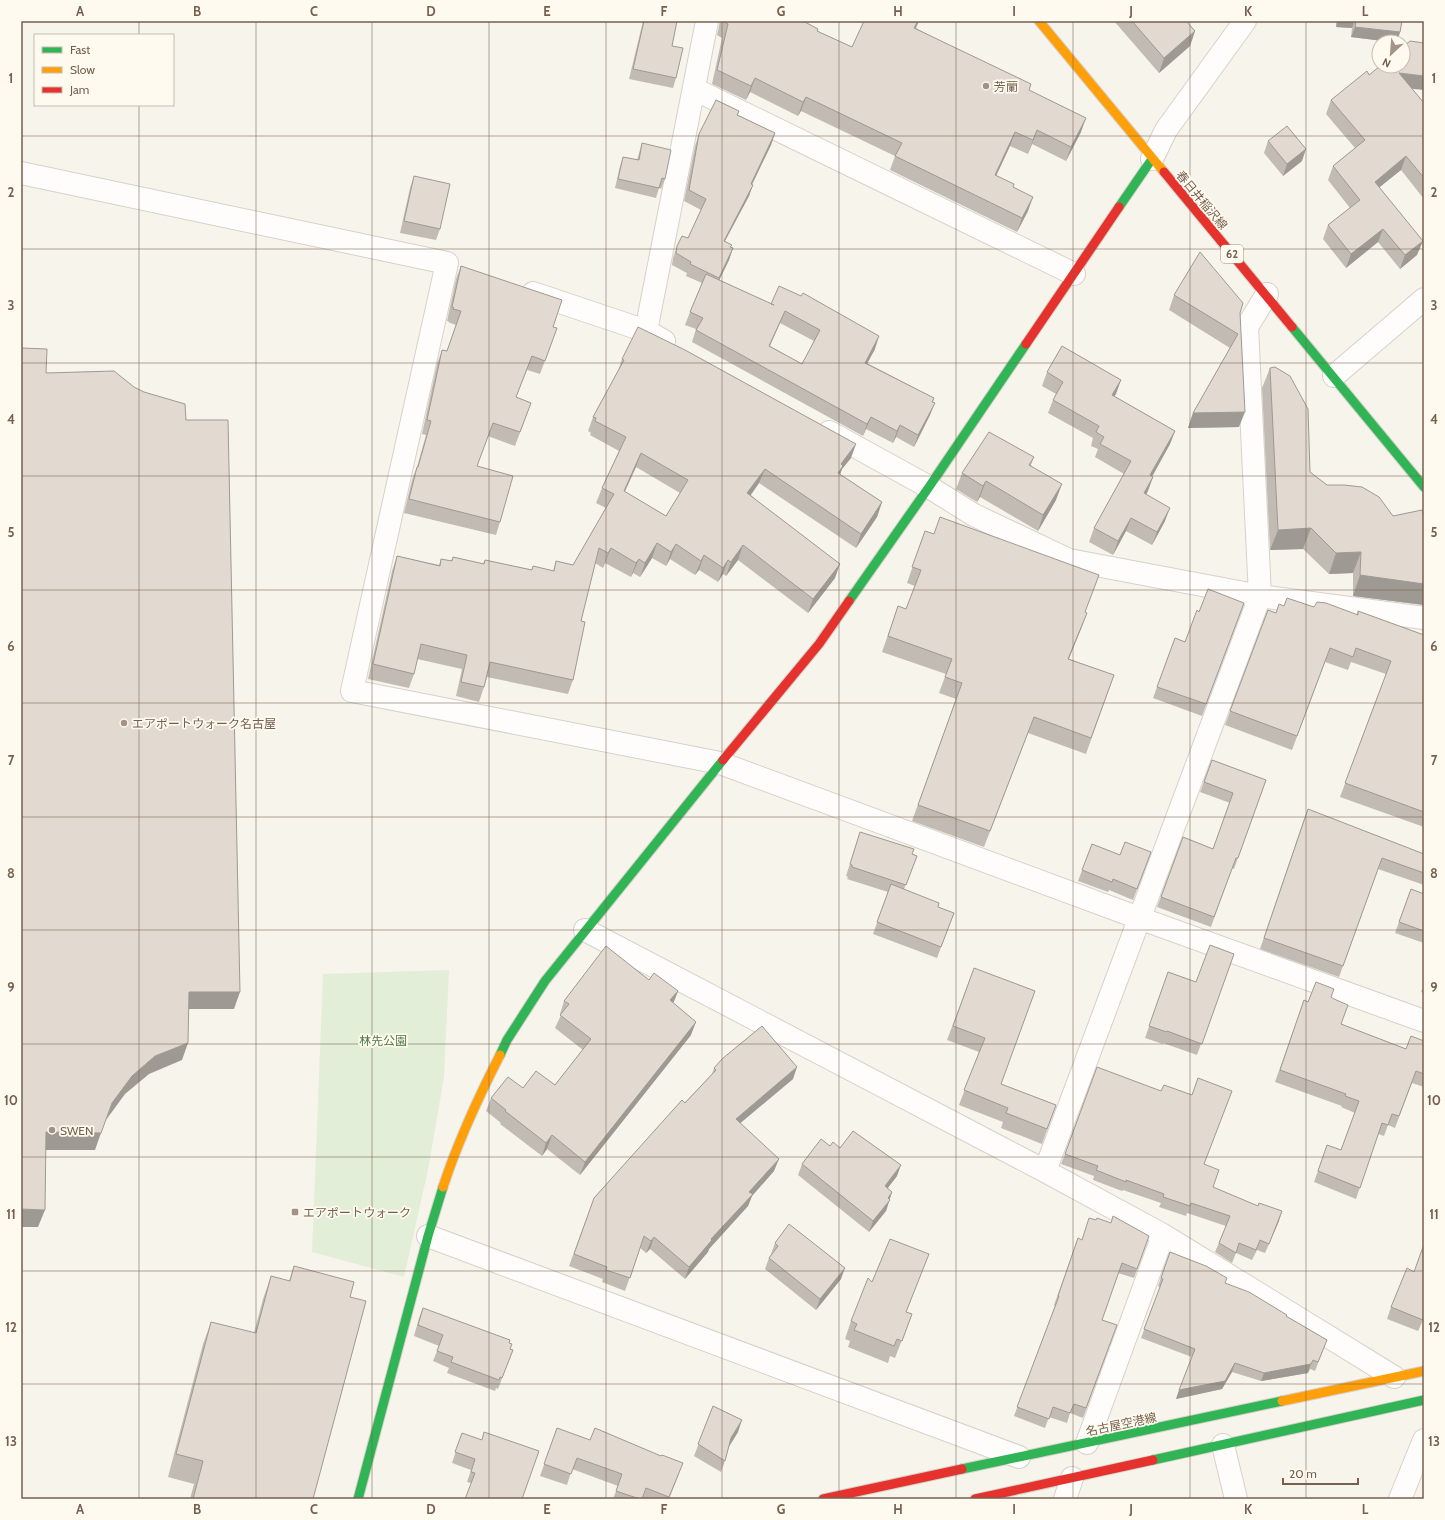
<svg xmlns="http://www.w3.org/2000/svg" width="1445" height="1520" font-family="Cabin,'Noto Sans JP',sans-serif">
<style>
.green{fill:#e3eed8}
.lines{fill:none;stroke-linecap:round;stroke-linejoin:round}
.street-casing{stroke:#d7d1ca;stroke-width:24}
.fast-casing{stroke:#d5d0c7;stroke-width:11}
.slow-casing{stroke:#d5d0c7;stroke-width:11}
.jam-casing{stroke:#d5d0c7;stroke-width:11}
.street{stroke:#fefdfc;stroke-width:22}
.fast{stroke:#30b455;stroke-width:9}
.slow{stroke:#ff9f0a;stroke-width:9}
.jam{stroke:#e5322d;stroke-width:9}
.wall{fill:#c2bbb4;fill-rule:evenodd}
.shaded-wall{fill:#9e9992}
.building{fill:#e2dad1;stroke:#9e9992;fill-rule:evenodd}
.grid{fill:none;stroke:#765f4d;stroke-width:1;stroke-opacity:0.55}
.poi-dot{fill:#a39385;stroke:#fefaef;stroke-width:1.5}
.labels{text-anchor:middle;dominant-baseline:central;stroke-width:3.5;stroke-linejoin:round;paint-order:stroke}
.shield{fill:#fefaef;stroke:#9f8e7e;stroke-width:1}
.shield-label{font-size:11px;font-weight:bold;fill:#765f4d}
.poi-label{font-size:12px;fill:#765f4d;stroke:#fefaef;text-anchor:start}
.street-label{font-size:12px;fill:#765f4d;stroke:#fefaef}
.park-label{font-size:12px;fill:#507b44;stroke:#fefaef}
.neatline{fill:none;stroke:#765f4d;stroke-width:1.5}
.grid-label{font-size:13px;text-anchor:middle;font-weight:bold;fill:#765f4d}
</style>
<rect width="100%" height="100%" fill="#f7f4ec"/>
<path class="green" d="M449,970l-5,107 -16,93 -24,107 -92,-25 11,-278z"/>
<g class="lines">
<defs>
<path id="street" d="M694,89l380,185
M1152,159l14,-29 79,-109
M21,173l426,90 -95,428 368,72 419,155 285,103
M533,293l113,38 18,10
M646,331l61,-310
M1334,376l90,-77
M829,432l100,55 45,28 95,45 191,36 164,22
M585,930l460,241 118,64 231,142
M1045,1171l215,-575 -13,-269 20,-33
M428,1236l591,221
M1087,1443l76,-208
M1223,1445l13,54
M1065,1499l7,-21
M1400,1499l24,-59"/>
<path id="fast" d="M1119,207l33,-48
M1292,327l132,160
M849,601l80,-114 97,-143
M500,1055l7,-15 38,-59 178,-221
M1153,1460l271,-60
M962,1469l320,-68
M358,1499l70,-263 15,-49"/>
<path id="slow" d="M1039,21l125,151
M443,1187c15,-46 35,-89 57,-132
M1282,1401l142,-30"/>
<path id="jam" d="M1164,172l128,155
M1026,344l93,-137
M723,760l96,-116 30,-43
M823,1499l139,-30
M975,1499l178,-39"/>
</defs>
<use href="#street" class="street-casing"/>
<use href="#fast" class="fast-casing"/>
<use href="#slow" class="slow-casing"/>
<use href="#jam" class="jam-casing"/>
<use href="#street" class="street"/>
<use href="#fast" class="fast"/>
<use href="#slow" class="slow"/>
<use href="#jam" class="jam"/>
</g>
<path class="wall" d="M643,21h34l-5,25 4,32 -3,10 -44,-9z
M720,21h83l14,10 35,16 12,-26h55l-3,7 113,62 52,42 -15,29 -34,-17 -4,10 -18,-8 -14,30 17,11 15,24 -11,21 -127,-62 5,-14 -94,-45 -3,5 -48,-24 -4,8 -34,-16 10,-46 -5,-3 2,-9z
M1114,21h72l9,10 -5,15 -31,27z
M1336,21h66l-2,11 -3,10h-6l-40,-5 1,-9 -16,-1z
M1369,75l43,14 12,14v96l-23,-29 -22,17 38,68 -17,14 -22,-27 -32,26 -23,-29 5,-14 22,-17 -22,-28 5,-14 22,-18 -29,-34 5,-14z
M739,111l-1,4 37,18 -4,12 -19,39 -3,12 -24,45 6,6 2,1 -4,12 -10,20 52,24 104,45 -8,14 67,35 -1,4 -3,13 -16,32 -18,-10 -3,6 -27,-14 -3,7 -171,-94 4,-13 -11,-4 5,-13 12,-29 -16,-7 1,-3 -15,-8 1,-7 4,-12 11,-8 13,-28 -17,-9 11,-55 4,-12zM780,323l34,18 -12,23 -32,-18z
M1268,141l34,20 -19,15 -19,-23z
M642,143l23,36 -4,10 -2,-1 -3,10 -41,-10 5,-22 3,-9 14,3 2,-7z
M414,176l26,53 -4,11 -36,-7 10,-45z
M461,266l92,61 4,1 -17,46 -13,-4 -11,27 15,6 -16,43 -27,-10 -11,30 23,56 -4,13 -92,-22 8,-33 5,-13 9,-32 -4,-1 15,-70 5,-14 5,1 9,-26 -8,-3 1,-1h-2l9,-42z
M1174,295l66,18 -1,114 -51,1 5,-15 37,-65 -61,-38z
M622,359l229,99 -9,11 -2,6 42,27 -5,15 -21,31 -97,-65 -8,12 84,83 -27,35 -70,-53 -12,16 -3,-2 -5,8 -19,-12 -4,5 -25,-16 -4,7 -14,-8 -12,19 -7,-4 -2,4 -26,-14 -2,5 -8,-5 -14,58 -8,59 -5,14 -81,-17 -3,10 -5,15 -23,-6 6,-27 -45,-10 -3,15 -5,14 -41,-9 24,-108 5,-15 42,9 2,-6 10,2 2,-4 30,7 2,-4 47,10 21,1 3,-10 17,4 33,-57 -10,-5 6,-15 17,-37 -29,-16 1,-2 -3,-2 5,-14 25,-46zM636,467l44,26 -14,23 -41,-24z
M1270,368l40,104 17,13 66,31 31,2v87l-71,-9v-23l-24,1 -26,-25 -33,1 -8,-162z
M1047,372l74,8 -7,16 61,35 -5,13 -18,33h1l-7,17 19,27 -13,24 -26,-14 -13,24 -24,-13 5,-14 30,-54 -29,-17 3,-8 -7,-3 2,-8 -45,-25 5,-13 3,-6 -14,-8z
M1034,457l-3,8 25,35 -18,31 -58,-34 -3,5 -21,-13 6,-16z
M925,531l162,82 -18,46 45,16 -28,79 -58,-21 -44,114 -72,-26 44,-122 -17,-6 7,-19 -64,-22 16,-46 8,3 9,-23 -8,-3z
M1244,603l-42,113 -49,-18 22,-60 10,4 14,-30z
M1284,606l30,1 42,8 2,-4 66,24v192l-84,-30 46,-123 -35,-12 -3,8 -23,-8 -33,88 -67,-25 43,-115 8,3z
M1212,760l54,20 -32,89 -2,-1 -21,59 -54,-20 26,-70 30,12 17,-46 -30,-11z
M1304,819l120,35v31l-46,-16 -39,108 -79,-28z
M860,832l57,24 -13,33 34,18 16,6 -17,45 -64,-24 15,-42 -41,-13 1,-2 -2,-1z
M1092,844l28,11 31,-3 -18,48 -24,-10 -1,2 -30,-11z
M1411,889l13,5v49l-29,-10z
M1234,954l-37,101 -34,-12v1l-18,-6 23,-66 28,10z
M974,968l27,116 55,21 -14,39 -41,-16 2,-6 -44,-17 20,-53 -32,-12z
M649,980l29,11 -5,12 18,32 -111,140 -33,-26 -5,7 -42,-32 1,-1 -15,-12 5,-13 32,-10 32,-3 28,-35 -28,-22 6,-13 -1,-1 4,-13z
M1424,985v8l-3,-1z
M1331,997l10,27 65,25 18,-8v46l-12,-4 -17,45 -7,-3 -4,11 -6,-2 -22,65 -42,-17 13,-37 14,5 14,-37 -14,-6 1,-1 -67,-24 29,-82 4,2z
M714,1068l79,11 -53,44 34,48 -22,25 -4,10 -39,43 -1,3 -23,27 -35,-30 -4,4 -6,-5 -15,43 -23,-9 1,-3 -34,-13 25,-68 118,-124z
M830,1146l10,2 57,28 -10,12 5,4 -6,19 -17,21 -71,-57 4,-11z
M1065,1154l139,10 9,23 66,34 -14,32 -8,-3 -5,10 -16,-7 -4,10 -17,-11 11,-26 -39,-13 -1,3 -27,-9 2,-4 -38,-13 -1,1 -29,-11 1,-4 -33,-12z
M1096,1220l14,3 39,13 -15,42 -16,-5 -16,47 15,5 -34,93 -13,-5 -3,10 -18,-6 -4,11 -31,-12 41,-110 -1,-1 24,-67 4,2z
M775,1243l66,36 -25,31 -51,-41 4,-11 2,-4z
M1170,1252l55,31 61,33 41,24 -12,31 -5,-2 -2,4 -47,8 -29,-9 -10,17 -46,10 16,-42 -51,-19 19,-51 -2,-1z
M294,1266l56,31 -37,202h-123l4,-15 -26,-7 35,-133 8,-22 43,11 9,-34 8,-23 18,5z
M922,1271l-16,41 6,2 -17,44 -5,-2 -2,7 -40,-16 2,-6 -5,-2 6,-18 21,-39z
M1391,1307l33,11 -6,13 -31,-12z
M423,1308l86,35 1,6 3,1 -15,39 -2,-1 -1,3 -48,-18 2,-5 -16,-7 6,-15 -25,-10 5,-18z
M713,1406l25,26 -9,14 -4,15 -4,11 -27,-16z
M557,1428l122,46 -10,25h-56l5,-13 -46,-17 -5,16 -27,-9z
M462,1433l19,7 58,11 -68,32 -4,-1 4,-12 -19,-7z"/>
<path class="shaded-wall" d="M918,21h1l-10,21 5,-14z
M1338,21h16l-2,7 -16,-1z
M1355,27l45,5 -3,10h-6l-40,-5z
M1195,31l-5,15 -31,27 5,-15z
M1399,73l25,3v14l-30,-3z
M755,78l-5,14 -4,8 5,-14z
M806,97l-5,14 -3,5 5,-14z
M1086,118l-5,14 -15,29 5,-14z
M1037,130l-5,14 -4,10 5,-14z
M1015,132l-5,14 -20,43 5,-14z
M775,133l-4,12 -24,50 4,-11z
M1306,149l-4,12 -19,15 4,-12z
M1406,156l-5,14 -31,25 5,-13z
M753,185l-4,11 -30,56 5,-11z
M1033,197l-5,14 -11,21 5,-14z
M1383,229l-5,13 -32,26 5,-14z
M1423,241l-6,14 -17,14 5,-14z
M733,248l-4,12 -14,29 4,-11z
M785,311l-5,12 -16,35 5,-12z
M879,336l-4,13 -14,26 4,-12z
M1121,380l-5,14 -9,15 5,-14z
M935,403l-5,12 -16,32 4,-12z
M1245,412l-6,15 -51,1 5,-15z
M871,417l-5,12 -3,7 4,-12z
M900,425l-4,12 -3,6 4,-12z
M1175,431l-5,13 -25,45 5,-14z
M856,444l-5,14 -9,11 -4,11 -6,8 9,-24z
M641,453l-5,14 -18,38 6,-14z
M765,469l-6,14 -17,24 5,-14z
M1153,477l-5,14 -8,15 4,-13z
M986,481l-6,16 -3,5 6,-16z
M1062,484l-6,16 -18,31 5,-16z
M882,502l-5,15 -21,31 5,-14z
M1170,508l-5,13 -13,24 5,-13z
M1131,518l-5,13 -13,24 5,-14z
M1311,528l-8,21 -33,1 8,-20z
M657,543l-5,15 -12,19 5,-14z
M676,544l-6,15 -4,7 5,-14z
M743,545l-5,15 -12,16 5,-14z
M611,548l-8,20 5,-15z
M1361,552l-8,21 -24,1 7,-21z
M704,555l-5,15 -4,5 6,-14z
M639,559l-6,14 -2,4 5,-14z
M728,560l-5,14 -5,8 5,-14z
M840,564l-5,14 -27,35 5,-14z
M1360,575l64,9v21l-71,-9z
M1087,613l-6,16 -19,46 6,-16z
M678,991l-5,13 -3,-4z
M189,992h51l-6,17h-51z
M696,1022l-5,13 -111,140 5,-13z
M188,1043l-6,17 -33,14 -24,20 -19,26 6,-17 20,-27 23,-20z
M797,1067l-4,12 -62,52 5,-12z
M46,1132l55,1 -6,17h-55z
M552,1135l-5,14 -5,7 4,-13z
M779,1159l-5,12 -22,25 -4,10 -39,43 -1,3 -23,27 4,-12 22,-28 38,-47z
M901,1165l-4,11 -16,21 4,-11z
M892,1192l-6,19 -17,21 4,-11 15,-23z
M21,1209l24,1 -7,17h-17z
M1282,1211l-3,10 -14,32 4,-9z
M654,1237l-4,12 -4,4 5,-12z
M845,1268l-4,11 -25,31 4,-11z
M1235,1363l-3,9 -10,17 -46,10 3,-9z
M1311,1364l-3,9 -47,8 3,-8z
M742,1420l-4,12 -11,18 4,-12z"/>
<path class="building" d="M644,21h33l-5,25 11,2 -7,30 -43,-9z
M722,21h81l15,8 -1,2 35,16 12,-26h54l-4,7 117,56 -2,6 57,28 -15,29 -34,-17 -4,10 -18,-8 -20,43 19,9 -1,3 20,10 -11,21 -127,-62 7,-13 -96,-46 -3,5 -48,-24 -4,8 -34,-16 11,-46z
M1132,21h54l9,10 -31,27z
M1356,21h46l-2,11 -45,-5z
M1410,41l14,2v33l-25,-3 25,30v75l-18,-22 -31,26 48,59 -18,14 -22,-26 -32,25 -23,-29 32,-25 -27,-34 32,-26 -34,-40 36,-29 2,4 11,-9h23v-19z
M716,100l23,11 -2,4 38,18 -24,51 2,1 -29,56 8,4 -2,2 3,1 -14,30 -29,-14 1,-2 -15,-9 1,-7 5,-10 6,2 18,-39 -17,-9 10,-56z
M1287,126l19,23 -19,15 -19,-23z
M642,143l29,7 -6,29 -3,-1 -3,10 -41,-9 5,-22 16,3z
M414,176l36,8 -10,45 -36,-8z
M1200,252l43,51 -3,10 5,99 -52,1 45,-79 -64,-39z
M461,266l101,34 -9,27 4,1 -12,33 -13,-5 -16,41 15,6 -11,29 -27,-9 -16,43 36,10 -13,46 -91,-23 8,-32h1l13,-46 -4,-1 15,-70 5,1 14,-40 -8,-2 1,-1 -2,-1z
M706,274l68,31 -3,-1 8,-18 22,10 2,-3 76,43 -14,27 69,35 -2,4 3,1 -17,32 -18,-10 -3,6 -26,-14 -4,7 -171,-94 7,-12 -13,-6zM785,311l35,19 -18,34 -33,-18z
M638,327l47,23 171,94 -15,20 2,2 -5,7 44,29 -21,32 -96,-65 -18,24 93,71 -27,35 -70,-54 -12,17 -3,-2 -5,8 -19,-13 -3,6 -25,-17 -5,8 -14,-9 -12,20 -6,-4 -3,4 -25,-15 -3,5 -9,-5 -18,73 4,1 -12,58 -83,-18 -6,25 -23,-5 6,-27 -46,-11 -7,30 -41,-10 24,-108 43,10 1,-7 11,2 1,-4 31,7 1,-4 47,10 1,-4 21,5 2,-10 17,4 41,-71 -12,-6 24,-51 -31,-16 1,-3 -3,-1 31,-57 -2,-1zM641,453l47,27 -22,36 -42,-25z
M1062,346l59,34 -9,15 63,36 -25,44 3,2 -9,16 26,15 -13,24 -26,-14 -13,23 -24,-13 37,-67 -31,-17 4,-7 -8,-5 3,-6 -46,-26 10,-18 -16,-10z
M21,348l26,1 -1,24 68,-2 20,16 10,5 41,12 1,16h42l12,572h-51l-1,51 -33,13 -23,20 -20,27 -11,30 -55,-1 -1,78 -24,-1z
M1275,367l15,9 18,33 2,63 17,13h17l18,2 17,10 14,19 29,-6 2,8v66l-64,-9 1,-23 -25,1 -25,-25 -33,2 -8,-162z
M989,432l45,25 -5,8 33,19 -19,31 -57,-34 -3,5 -21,-13z
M940,517l159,58 -14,37 2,1 -19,46 46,16 -23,63 -57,-21 -44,114 -72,-26 44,-122 -17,-6 7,-18 -64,-23 10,-30 8,3 15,-39 -9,-3 13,-36 9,3z
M1208,589l36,14 -38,101 -49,-17 18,-49 10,4 12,-32 2,2z
M1287,598l27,9 3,-5 9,1 32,12v-4l66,24v177l-79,-29 46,-122 -35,-13 -3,9 -23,-9 -33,88 -67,-25 38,-101 8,3 3,-9 5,2z
M1212,760l54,20 -28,78h-2l-22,59 -53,-20 22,-60 30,12 20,-56 -29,-11z
M1308,809l116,45v19l-42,-15 -39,108 -79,-28z
M860,832l54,17 -2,5 5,2 -11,29 -54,-18v-2l-2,-1z
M1125,842l26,10 -14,37 -24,-10 -1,3 -30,-12 10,-26 28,11z
M891,884l48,19 -1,4 16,6 -13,34 -64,-25z
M1411,889l13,5v37l-25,-9z
M1210,945l24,9 -32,90 -35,-13v1l-18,-6 19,-54 28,10z
M606,946l43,34 5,-7 24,18 -8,9 26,22 -111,140 -33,-27 -6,8 -41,-32 1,-1 -15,-12 17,-21 15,11 13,-17 19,14 36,-46 -31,-24 9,-11 -5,-3z
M974,968l61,23 -34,93 55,21 -9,24 -41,-16 2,-5 -44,-18 21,-52 -32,-12z
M1316,982l18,7 -3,8 3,2 14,6 -7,19 65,25 5,-13 13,5v33l-8,-3 -17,45 -7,-2 -4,11 -6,-2 -22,65 -42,-17 9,-26 14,5 18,-49 -14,-5 1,-2 -66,-24 24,-70 4,2z
M762,1026l35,41 -61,52 43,40 -30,33 4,2 -42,45 1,1 -23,27 -35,-30 -3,4 -7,-5 -14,42 -24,-8 1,-3 -33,-13 20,-56 88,-98 3,3 31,-33 -2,-2 8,-9z
M1097,1067l64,24 3,-6 28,10 6,-17 34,13 -28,73 15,6 -6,17 45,19 1,-3 23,8 -13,33 -9,-4 -4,10 -17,-7 -3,10 -17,-10 11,-27 -39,-13 -1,3 -27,-9 1,-3 -38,-14v2l-30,-12 2,-4 -33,-12z
M853,1131l48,34 -16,21 7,6 -4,6 2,2 -17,21 -71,-57 19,-25 9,7 3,-4 7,6z
M1113,1216l36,20 -12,33 -15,-6 -20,57 15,5 -31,83 -12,-4 -4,9 -17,-6 -4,12 -32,-12 42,-111h-1l20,-58 4,2 7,-22 7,2 1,-2 14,5z
M789,1224l56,44 -25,31 -51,-41 9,-12 -3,-3z
M890,1239l39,15 -23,58 6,2 -10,27 -5,-2 -3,7 -40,-16 3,-6 -6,-3 17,-43 4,4z
M1424,1244v73l-1,3 -32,-13 16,-39 7,4z
M1170,1252l36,14 21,12 -2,5 24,9 38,23 -1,1 41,24 -9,22 -5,-2 -2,4 -47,9 -29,-10 -10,18 -46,9 16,-41 -51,-20 19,-50 -2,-1z
M294,1266l60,16 -4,15 16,4 -53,198h-120l10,-38 -27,-7 35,-132 45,11 15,-57 19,5z
M423,1308l87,32 -1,3 3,1 -2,5 3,1 -11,28 -2,-1 -1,3 -48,-18 2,-5 -16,-6 6,-16 -25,-10z
M713,1406l29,14 -11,18 -6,23 -27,-17z
M557,1428l33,12 5,-12 66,28 1,-1 21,8 -14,34 -23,-9 -4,11h-2l-24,-8 6,-17 -45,-16 -6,16 -27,-10z
M484,1432l55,19 -17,48h-57l10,-26 -4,-1 4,-13 -20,-7 7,-19 20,7z"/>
<path class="grid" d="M139,21v14M256,21v1478M372,21v1478M489,21v1478M606,21v1478M722,21v1478M839,21v1478M956,21v1478M1073,21v1478M1190,21v1478M1306,21v1478M139,105v1394M21,136h1403M21,249h1403M21,363h1403M21,476h1403M21,590h1403M21,703h1403M21,817h1403M21,930h1403M21,1044h1403M21,1157h1403M21,1271h1403M21,1384h1403"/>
<g class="poi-dot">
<circle cx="986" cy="86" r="4"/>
<circle cx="124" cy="723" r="4"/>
<circle cx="52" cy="1130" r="4"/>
<rect x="291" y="1208" width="8" height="8" rx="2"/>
</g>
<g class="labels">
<rect class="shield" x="1221" y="245" width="22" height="18" rx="3"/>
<g class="shield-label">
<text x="1232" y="254">62</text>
</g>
<g class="poi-label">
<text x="994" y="86">芳蘭</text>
<text x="132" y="723">エアポートウォーク名古屋</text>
<text x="60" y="1130">SWEN</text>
<text x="303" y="1212">エアポートウォーク</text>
</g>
<g class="street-label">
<text transform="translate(1202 200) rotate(50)">春日井稲沢線</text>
<text transform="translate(1121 1424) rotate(-12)">名古屋空港線</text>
</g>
<g class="park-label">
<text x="383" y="1040">林先公園</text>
</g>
</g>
<rect width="1445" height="1520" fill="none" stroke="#fefaef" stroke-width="44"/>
<rect x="34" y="34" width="140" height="72" fill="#fefaef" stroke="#c8bcae"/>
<rect x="42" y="47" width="20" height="6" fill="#30b455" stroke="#c8bcae"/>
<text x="70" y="54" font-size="12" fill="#765f4d">Fast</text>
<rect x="42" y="67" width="20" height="6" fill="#ff9f0a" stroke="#c8bcae"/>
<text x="70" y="74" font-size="12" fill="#765f4d">Slow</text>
<rect x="42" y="87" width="20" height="6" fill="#e5322d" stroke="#c8bcae"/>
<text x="70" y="94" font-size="12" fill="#765f4d">Jam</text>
<g transform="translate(1391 54) rotate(206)"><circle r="19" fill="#fefaef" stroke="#c8bcae"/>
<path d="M0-3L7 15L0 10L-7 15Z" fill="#a39385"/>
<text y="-6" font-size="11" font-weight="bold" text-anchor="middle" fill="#765f4d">N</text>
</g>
<path d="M1283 1478v6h75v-6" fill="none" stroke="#765f4d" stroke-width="2"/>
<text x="1289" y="1478" font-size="12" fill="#765f4d" stroke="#fefaef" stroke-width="3" paint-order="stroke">20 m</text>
<rect x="22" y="22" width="1401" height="1476" class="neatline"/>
<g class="grid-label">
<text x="80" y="16">A</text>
<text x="197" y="16">B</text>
<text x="314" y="16">C</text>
<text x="431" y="16">D</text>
<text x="547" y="16">E</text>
<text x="664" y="16">F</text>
<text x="781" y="16">G</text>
<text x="898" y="16">H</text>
<text x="1014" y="16">I</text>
<text x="1131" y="16">J</text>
<text x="1248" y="16">K</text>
<text x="1365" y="16">L</text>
<text x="11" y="83">1</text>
<text x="1434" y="83">1</text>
<text x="11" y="197">2</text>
<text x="1434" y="197">2</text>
<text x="11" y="310">3</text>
<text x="1434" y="310">3</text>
<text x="11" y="424">4</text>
<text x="1434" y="424">4</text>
<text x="11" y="537">5</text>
<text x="1434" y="537">5</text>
<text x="11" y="651">6</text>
<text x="1434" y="651">6</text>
<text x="11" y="765">7</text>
<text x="1434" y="765">7</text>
<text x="11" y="878">8</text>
<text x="1434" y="878">8</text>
<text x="11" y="992">9</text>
<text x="1434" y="992">9</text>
<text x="11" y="1105">10</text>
<text x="1434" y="1105">10</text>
<text x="11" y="1219">11</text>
<text x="1434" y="1219">11</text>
<text x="11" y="1332">12</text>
<text x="1434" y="1332">12</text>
<text x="11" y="1446">13</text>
<text x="1434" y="1446">13</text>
<text x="80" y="1514">A</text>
<text x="197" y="1514">B</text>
<text x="314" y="1514">C</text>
<text x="431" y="1514">D</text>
<text x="547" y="1514">E</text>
<text x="664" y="1514">F</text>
<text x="781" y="1514">G</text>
<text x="898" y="1514">H</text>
<text x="1014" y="1514">I</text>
<text x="1131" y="1514">J</text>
<text x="1248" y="1514">K</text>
<text x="1365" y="1514">L</text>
</g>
</svg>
